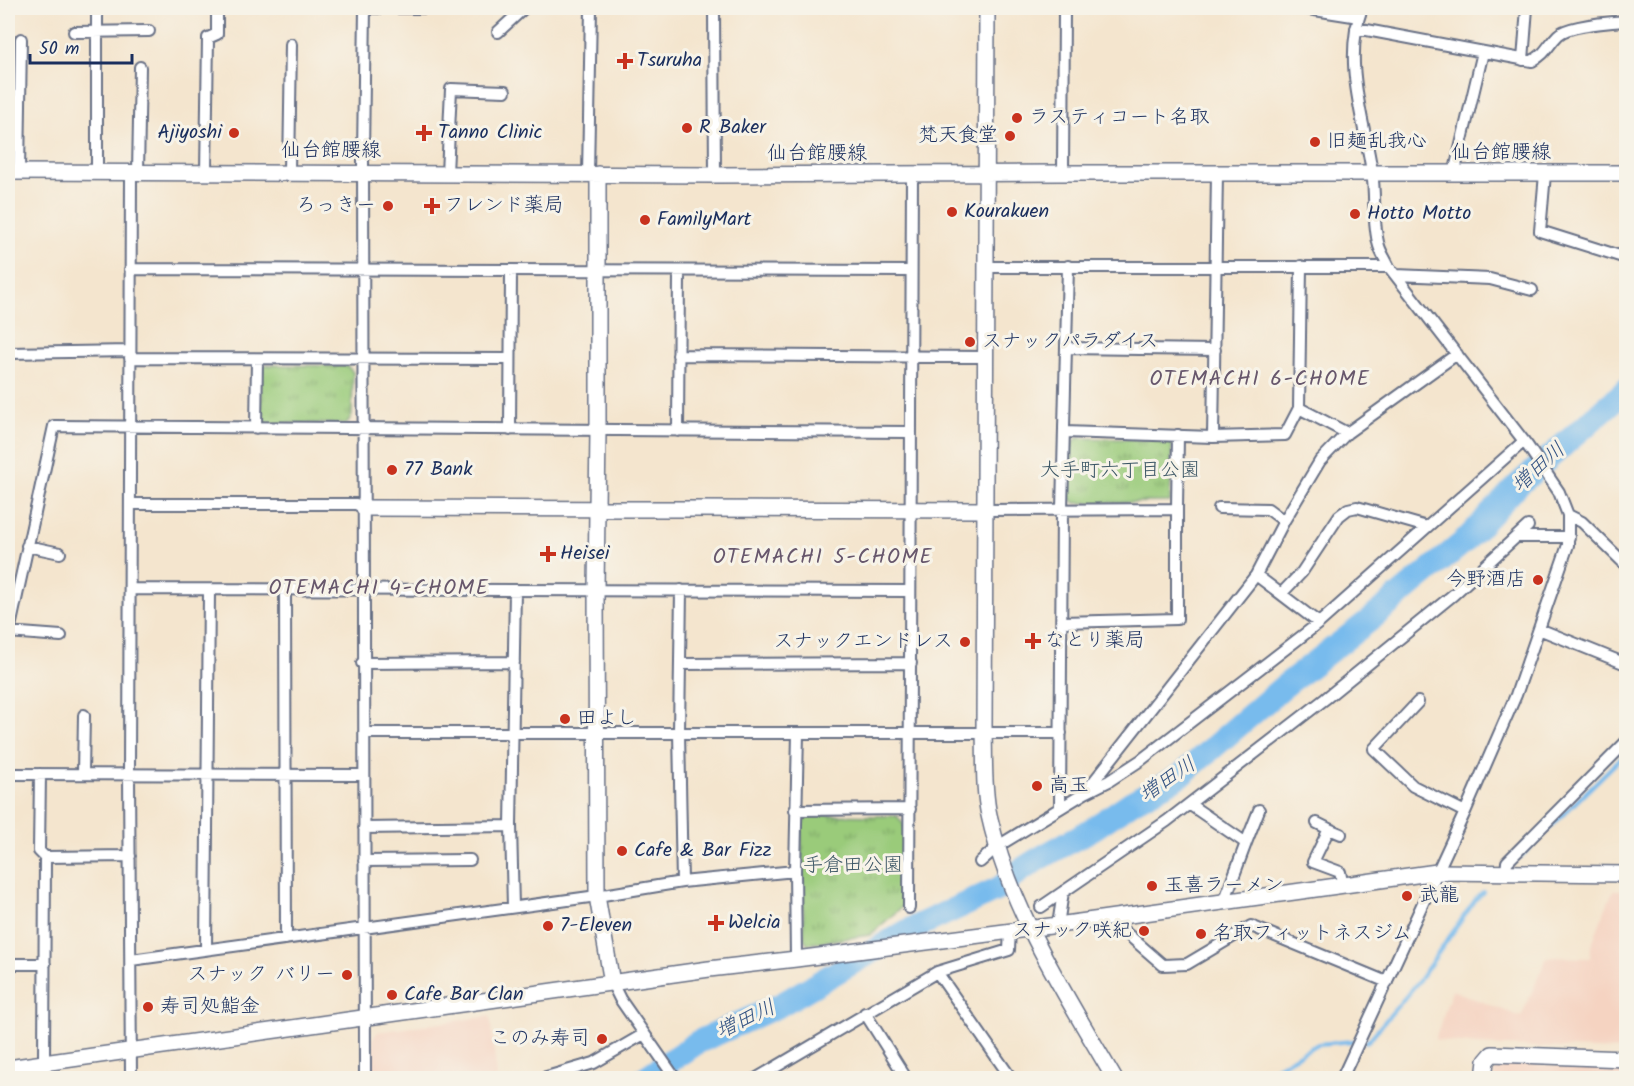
<svg xmlns="http://www.w3.org/2000/svg" width="1634" height="1086" font-family="Kalam,'Klee One',sans-serif">
<style>
.built{fill:#f5d3c1}
.park{fill:url(#park-tufts);stroke:#5a7d6c;stroke-width:1.5}
.lines{fill:none;stroke-linecap:round;stroke-linejoin:round}
.stream{stroke:#78bbed;stroke-width:4}
.river{stroke:#78bbed;stroke-width:24}
.street-casing{stroke:#676f85;stroke-width:14}
.secondary-casing{stroke:#676f85;stroke-width:18}
.street{stroke:#fff;stroke-width:10}
.secondary{stroke:#fff;stroke-width:15}
.poi-dot{fill:#c8321e;stroke:#f7f3e8;stroke-width:2}
.labels{text-anchor:middle;dominant-baseline:central;stroke-width:6;stroke-linejoin:round;paint-order:stroke}
.poi-label{font-size:20px;fill:#1b2f5e;stroke:#f7f3e8;text-anchor:start}
.street-label{font-size:20px;fill:#1b2f5e;stroke:#f7f3e8}
.park-label{font-size:20px;fill:#3b5665;stroke:#f7f3e8}
.neighbourhood-label{font-size:21px;letter-spacing:1.5px;fill:#67576c;stroke:#f7f3e8}
.water-label{font-size:21px;font-style:italic;fill:#325282;stroke:#f7f3e8}
</style>
<defs>
<pattern id="park-tufts" width="24" height="20" patternUnits="userSpaceOnUse" patternTransform="scale(1.5)"><rect width="24" height="20" fill="#9acb7a"/><path d="M3 7l-1-3M5 7V3M7 7l1-3M15 17l-1-3M17 17v-4M19 17l1-3" fill="none" stroke="#7da567"/></pattern>
</defs>
<rect width="100%" height="100%" fill="#f7f3e8"/>
<filter id="ink" filterUnits="userSpaceOnUse"><feTurbulence type="fractalNoise" baseFrequency=".0167" numOctaves="2"/><feDisplacementMap in="SourceGraphic" scale="12" xChannelSelector="R" yChannelSelector="G"/><feConvolveMatrix kernelMatrix="1 2 1 2 8 2 1 2 1" color-interpolation-filters="sRGB"/></filter>
<filter id="wash" filterUnits="userSpaceOnUse"><feTurbulence type="fractalNoise" baseFrequency=".008" numOctaves="4" result="noise"/><feDisplacementMap in="SourceGraphic" scale="24" xChannelSelector="R" yChannelSelector="G"/><feGaussianBlur stdDeviation="1.35" result="paint"/><feColorMatrix in="noise" values="0 0 0 0 0 0 0 0 0 0 0 0 0 0 0 0 0 1.4 0 .05"/><feComposite in="paint" operator="in"/></filter>
<g filter="url(#wash)">
<rect width="100%" height="100%" fill="#f4e5ce"/>
<path class="built" d="M1613,890h13v160l-149,-5 -42,-5 17,-50 69,27 26,-60 43,1 1,-12z
M490,1016l7,62h-124v-40l5,-6z
M1501,1063l125,6v9h-132v-8z"/>
<path class="park" d="M266,365l81,1 6,6 -1,44 -6,8 -81,-1 -5,-4 1,-49z
M1077,438l91,2 4,5 -2,57 -95,1 -6,-6 2,-51z
M808,815l89,1 7,9 -1,81 -33,29 -62,9 -4,-5 -3,-113z"/>
<g class="lines">
<path class="stream" d="M1520,857l106,-104
M1366,1042l3,-2 49,-58 58,-83 8,-7
M1257,1078l61,-34 36,-3"/>
<path class="river" d="M645,1078l53,-36 82,-37 129,-75 91,-42 21,-18 16,-10 57,-32 38,-26 48,-26 103,-89 87,-67 95,-79 52,-55 109,-96"/>
</g>
</g>
<g filter="url(#ink)">
<g class="lines">
<defs>
<path id="street" d="M365,8h82
M714,8l1,167
M1302,8l57,9
M1356,28l176,33c15,-8 15,-15 26,-26 10,-10 54,-13 68,-14
M74,32l75,-1
M498,32l26,-24
M1523,60l4,-52
M19,172l2,-133
M97,172v-164
M131,172l-2,602 2,304
M138,172l2,-105
M206,172l2,-134 9,-4v-26
M289,172l2,-128
M447,173l4,-84 54,2
M1063,173l1,-165
M588,174l3,-166
M1454,174l29,-122
M1545,174l-5,57 86,27
M986,267h403
M130,269l781,2
M1396,275l94,4 42,11
M1066,348l149,2
M8,353l122,-2
M678,355l308,2
M130,358l380,1
M1299,408l2,-142
M256,428l1,-69
M510,430l1,-160
M678,431l1,-160
M1065,432l148,5 72,-2 14,-27 48,25 110,-79
M1213,437l4,-264
M131,504h225l8,4
M1219,508l49,1 16,12
M986,510l191,-1 1,-74
M1568,515l14,7 44,43
M1516,537h53
M27,546l33,7
M1256,575l63,48
M131,589l779,2
M681,590l-2,142 3,150
M285,591l1,348
M1281,594l21,-22 37,-56 9,-7 9,-2 70,20
M1062,622l115,-3v-110
M1539,629l87,35
M8,632l53,4
M9,632l45,-206 856,6
M362,663l152,-1
M680,664l231,-1
M1418,702l-44,47 39,37 52,26
M365,733h696
M8,774l355,1
M40,774l-1,77 6,6
M83,774l1,-59
M1087,790l169,-215 28,-54 36,-60 27,-28
M1189,804l57,39 -22,59
M1060,808l2,-299 6,-243
M795,810l115,-1
M1317,823l12,6 -16,33 27,10 3,14
M364,828l147,-2
M1329,829l12,5
M1246,843l13,-33
M364,861l106,-1
M980,862l18,-16 87,-53 24,-12 32,-21 178,-137 205,-182
M1506,873l1,-11 119,-120
M513,907l-2,-81 4,-236
M1041,907l126,-86 158,-122 128,-104 75,-69
M909,908l3,-734
M1115,917l2,8 46,40 24,-1 64,-38 136,56
M1058,925l5,-33
M206,950l3,-360
M796,959l-1,-88 3,-138
M131,960l466,-64 85,-14 113,-11
M8,964h37
M937,972l74,106
M612,983l8,16 55,79
M865,1013l41,65
M44,1063l1,-206 85,-1
M365,1078l-2,-925 2,-145
M543,1078l51,-15 50,-29
M757,1078l180,-106 72,-22 1,-20
M1342,1078l123,-266 51,-117 52,-150v-30l-9,-23 -32,-47 -138,-178c-3,-7 -8,-14 -10,-21 -7,-24 -3,-50 -7,-74 -8,-54 -30,-111 -10,-164"/>
<path id="secondary" d="M987,8l-3,725c1,27 -1,55 5,82 21,95 77,180 125,263
M8,172l707,3 348,-2h563
M598,174v256l-2,159 1,307 15,87
M364,508l622,2
M8,1068l701,-99 87,-10 262,-34 379,-53 189,2
M1484,1078l2,-17 6,-7 134,5"/>
</defs>
<use href="#street" class="street-casing"/>
<use href="#secondary" class="secondary-casing"/>
<use href="#street" class="street"/>
<use href="#secondary" class="secondary"/>
</g>
</g>
<g class="poi-dot">
<path d="M622 52h6v6h6v6h-6v6h-6v-6h-6v-6h6z"/>
<circle cx="1017" cy="118" r="6"/>
<circle cx="687" cy="128" r="6"/>
<circle cx="234" cy="133" r="6"/>
<path d="M421 124h6v6h6v6h-6v6h-6v-6h-6v-6h6z"/>
<circle cx="1010" cy="136" r="6"/>
<circle cx="1315" cy="142" r="6"/>
<circle cx="388" cy="206" r="6"/>
<path d="M429 197h6v6h6v6h-6v6h-6v-6h-6v-6h6z"/>
<circle cx="952" cy="212" r="6"/>
<circle cx="1355" cy="214" r="6"/>
<circle cx="645" cy="220" r="6"/>
<circle cx="970" cy="342" r="6"/>
<circle cx="392" cy="470" r="6"/>
<path d="M545 545h6v6h6v6h-6v6h-6v-6h-6v-6h6z"/>
<circle cx="1538" cy="580" r="6"/>
<path d="M1030 632h6v6h6v6h-6v6h-6v-6h-6v-6h6z"/>
<circle cx="965" cy="642" r="6"/>
<circle cx="565" cy="719" r="6"/>
<circle cx="1037" cy="786" r="6"/>
<circle cx="622" cy="851" r="6"/>
<circle cx="1152" cy="886" r="6"/>
<circle cx="1407" cy="896" r="6"/>
<path d="M713 914h6v6h6v6h-6v6h-6v-6h-6v-6h6z"/>
<circle cx="548" cy="926" r="6"/>
<circle cx="1144" cy="931" r="6"/>
<circle cx="1201" cy="934" r="6"/>
<circle cx="347" cy="975" r="6"/>
<circle cx="392" cy="995" r="6"/>
<circle cx="148" cy="1007" r="6"/>
<circle cx="602" cy="1039" r="6"/>
</g>
<g class="labels">
<g class="poi-label">
<text x="637" y="61">Tsuruha</text>
<text x="1029" y="118">ラスティコート名取</text>
<text x="699" y="128">R Baker</text>
<text x="222" y="133" text-anchor="end">Ajiyoshi</text>
<text x="438" y="133">Tanno Clinic</text>
<text x="998" y="136" text-anchor="end">梵天食堂</text>
<text x="1327" y="142">旧麺乱我心</text>
<text x="376" y="206" text-anchor="end">ろっきー</text>
<text x="444" y="206">フレンド薬局</text>
<text x="964" y="212">Kourakuen</text>
<text x="1367" y="214">Hotto Motto</text>
<text x="657" y="220">FamilyMart</text>
<text x="982" y="342">スナックパラダイス</text>
<text x="404" y="470">77 Bank</text>
<text x="560" y="554">Heisei</text>
<text x="1526" y="580" text-anchor="end">今野酒店</text>
<text x="1045" y="641">なとり薬局</text>
<text x="953" y="642" text-anchor="end">スナックエンドレス</text>
<text x="577" y="719">田よし</text>
<text x="1049" y="786">高玉</text>
<text x="634" y="851">Cafe &amp; Bar Fizz</text>
<text x="1164" y="886">玉喜ラーメン</text>
<text x="1419" y="896">武龍</text>
<text x="728" y="923">Welcia</text>
<text x="560" y="926">7-Eleven</text>
<text x="1132" y="931" text-anchor="end">スナック咲紀</text>
<text x="1213" y="934">名取フィットネスジム</text>
<text x="335" y="975" text-anchor="end">スナック バリー</text>
<text x="404" y="995">Cafe Bar Clan</text>
<text x="160" y="1007">寿司処鮨金</text>
<text x="590" y="1039" text-anchor="end">このみ寿司</text>
</g>
<g class="street-label">
<text x="331" y="151">仙台館腰線</text>
<text x="1501" y="153">仙台館腰線</text>
<text x="817" y="154">仙台館腰線</text>
</g>
<g class="park-label">
<text x="1120" y="471">大手町六丁目公園</text>
<text x="853" y="866">手倉田公園</text>
</g>
<g class="neighbourhood-label">
<text x="1260" y="379">OTEMACHI 6-CHOME</text>
<text x="823" y="557">OTEMACHI 5-CHOME</text>
<text x="379" y="588">OTEMACHI 4-CHOME</text>
</g>
<g class="water-label">
<text transform="translate(1539 468) rotate(-42)">増田川</text>
<text transform="translate(1168 780) rotate(-34)">増田川</text>
<text transform="translate(746 1020) rotate(-25)">増田川</text>
</g>
</g>
<rect width="1634" height="1086" fill="none" stroke="#f7f3e8" stroke-width="30"/>
<path d="M30 54v9h102v-9" fill="none" stroke="#1b2f5e" stroke-width="3"/>
<text x="39" y="54" font-size="18" fill="#1b2f5e" stroke="#f7f3e8" stroke-width="4.5" paint-order="stroke">50 m</text>
</svg>
